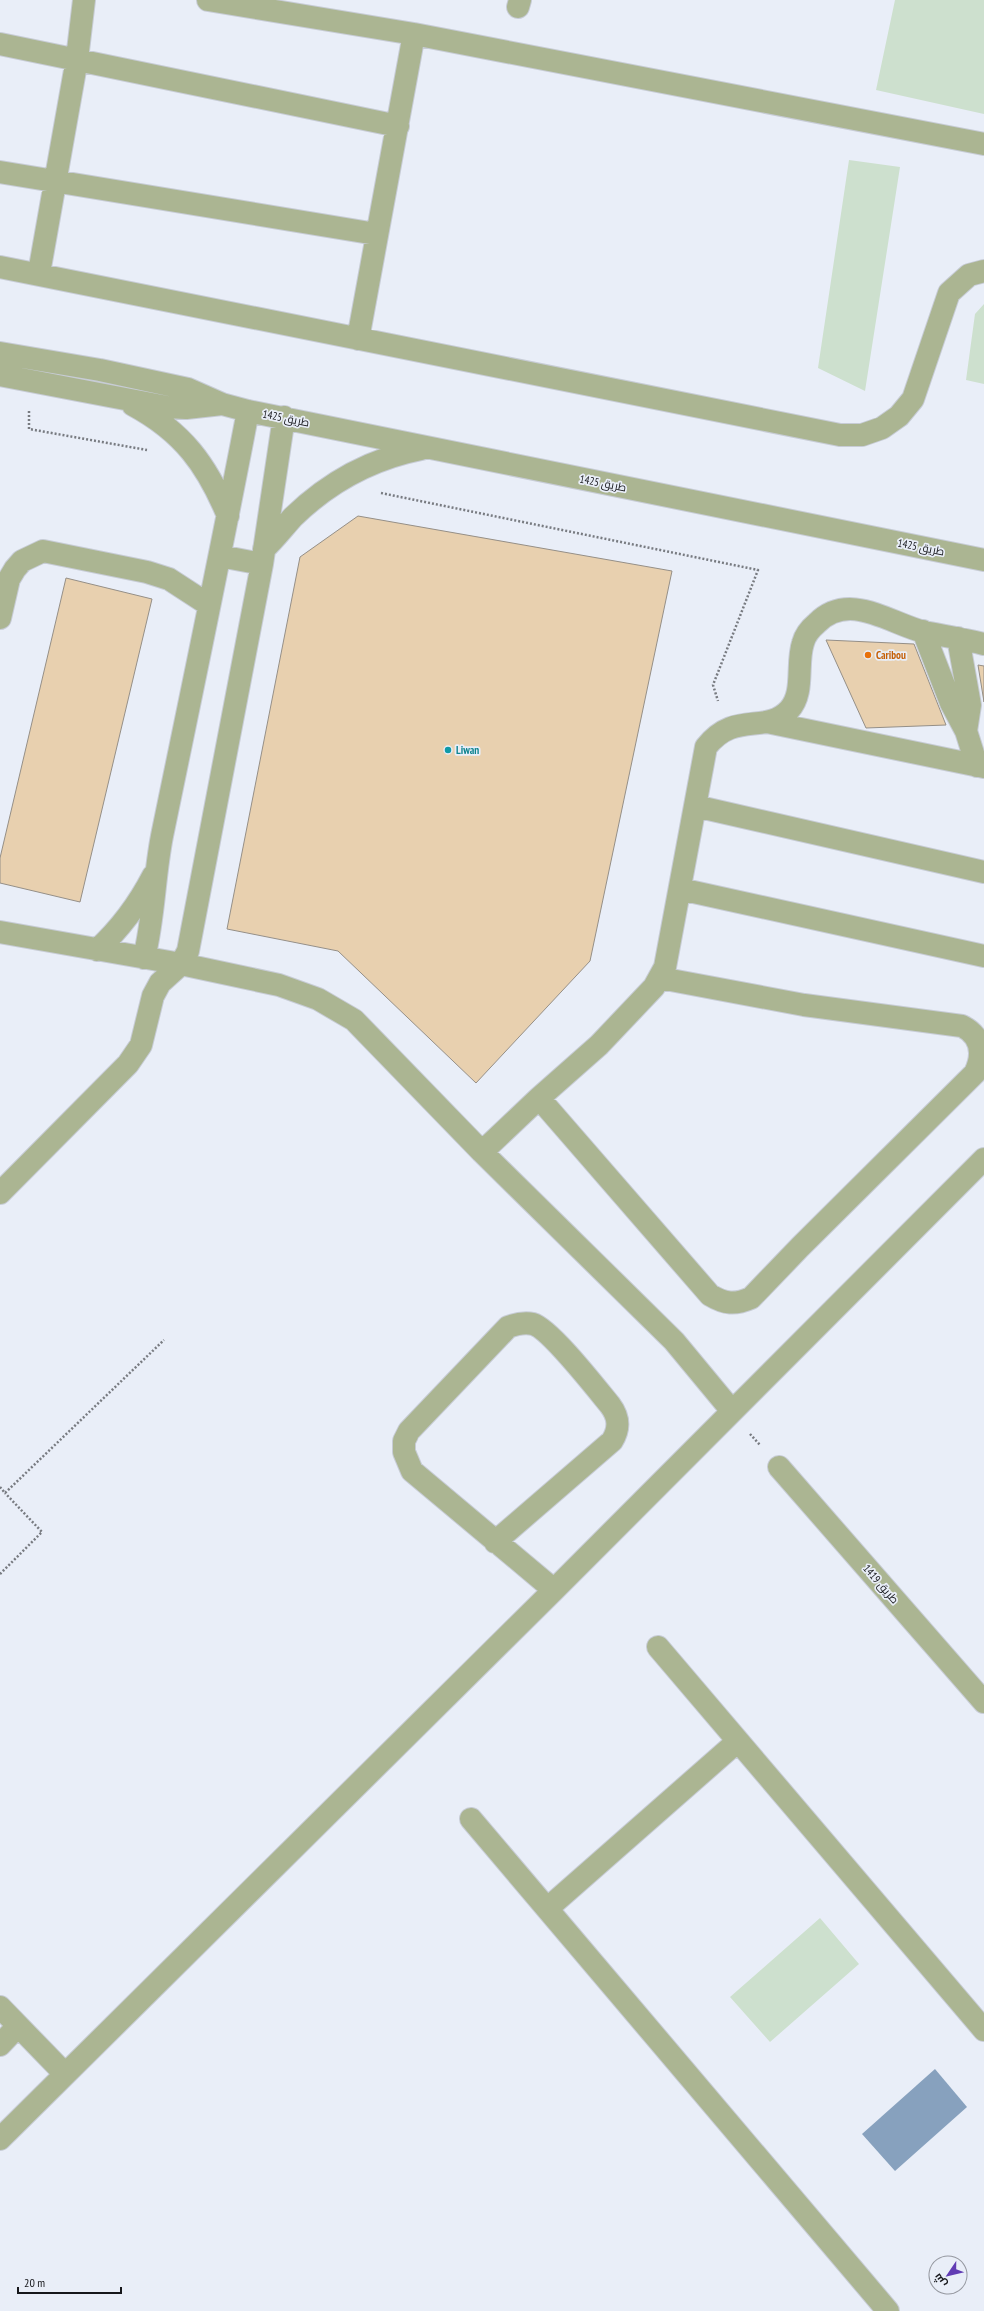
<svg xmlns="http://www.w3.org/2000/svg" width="984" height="2311" font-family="'PT Sans Narrow',Cairo,sans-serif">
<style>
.green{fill:#cde0ce}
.water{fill:#87a1be}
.building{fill:#e8d0af;stroke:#958f87}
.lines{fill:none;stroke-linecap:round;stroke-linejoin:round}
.minor-casing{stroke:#c7ccd5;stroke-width:24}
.path{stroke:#787b81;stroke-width:2.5;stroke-dasharray:2 2;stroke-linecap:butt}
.minor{stroke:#abb592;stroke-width:22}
.food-dot{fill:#e8710a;stroke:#e9eef8;stroke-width:1.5}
.culture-dot{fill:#0f9aa8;stroke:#e9eef8;stroke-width:1.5}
.labels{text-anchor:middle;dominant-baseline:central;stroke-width:3.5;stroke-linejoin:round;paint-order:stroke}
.street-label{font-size:11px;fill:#16171b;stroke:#e9eef8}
.food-label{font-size:11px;font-weight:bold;fill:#c56008;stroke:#e9eef8;text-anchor:start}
.culture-label{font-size:11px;font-weight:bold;fill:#0d838f;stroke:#e9eef8;text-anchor:start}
</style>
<rect width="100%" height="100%" fill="#e9eef8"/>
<path class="green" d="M895,0h89v114l-108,-24z
M849,160l51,7 -35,224 -47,-23z
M984,304v80l-18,-4 9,-66z
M820,1918l39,46 -89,78 -40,-45z"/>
<path class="water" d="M935,2069l32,38 -72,64 -33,-37z"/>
<path class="building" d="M358,516l314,55 -82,390 -114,122 -138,-132 -111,-22 73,-372z
M66,578l86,21 -72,303 -80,-19v-25z
M826,640l88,4 32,81 -80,3z
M978,665l6,1v36z"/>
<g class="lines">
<defs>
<path id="minor" d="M208,0l206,34 570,110
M518,7l2,-7
M0,44l398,82
M0,172l376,62
M0,267l840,168h22l20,-7 17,-12 14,-17 36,-106 20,-18 15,-4
M39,273l38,-214 7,-59
M358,339l56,-305
M0,353l100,17 88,19 34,15 26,7 736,149
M0,375l167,32 19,1 36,-4
M133,405c50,27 74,60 95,111
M264,549c11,-10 19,-21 29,-32 36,-35 78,-58 128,-68
M220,556l42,8
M0,618l9,-39 6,-10 7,-8 21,-10 104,21 22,7 40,26
M923,631l28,72 15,28 11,35
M958,638l12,67 -4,26
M767,722l217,45
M695,806l289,66
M680,889l304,67
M0,932l181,32 98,21 39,14 36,21 128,132 192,189 58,70
M97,950c24,-22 41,-45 56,-74
M144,958c10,-40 10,-81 18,-122 29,-141 59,-283 86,-425
M539,1098l171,197c15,9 25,10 41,3l49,-51 175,-174c9,-19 7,-37 -13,-47l-158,-21 -144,-27
M482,1152l57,-54 60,-53 55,-58 11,-20 41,-220c29,-37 59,-12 83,-37 16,-17 7,-46 14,-67 2,-8 8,-15 14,-20 32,-32 72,0 107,9 20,4 40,7 60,12
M0,1193l128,-129 13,-19 12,-49 7,-13 21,-19 7,-13 74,-387 22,-147
M779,1467l205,235
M495,1542l117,-101c8,-13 7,-24 -2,-36 -14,-17 -60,-76 -77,-81 -9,-2 -17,0 -25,3l-99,104 -5,10v11l8,19 142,119
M658,1647l326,383
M471,1819l417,492
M548,1908l190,-167
M0,2007l65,67
M0,2045l18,-19
M0,2139l554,-549 430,-431"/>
</defs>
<use href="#minor" class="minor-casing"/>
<path class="path" d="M29,411v18l118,21
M381,493l377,77 -45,115 5,16
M750,1434l10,11
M0,1487l5,6 159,-153
M0,1574l42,-42 -37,-39"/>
<use href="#minor" class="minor"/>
</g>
<circle class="food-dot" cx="868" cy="655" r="4"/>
<circle class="culture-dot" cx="448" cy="750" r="4"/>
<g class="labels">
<g class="street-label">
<text transform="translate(286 418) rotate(11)">طريق 1425</text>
<text transform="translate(603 483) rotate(11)">طريق 1425</text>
<text transform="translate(921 547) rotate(11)">طريق 1425</text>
<text transform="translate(881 1584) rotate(49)">طريق 1419</text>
</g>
<g class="food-label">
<text x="876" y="655">Caribou</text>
</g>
<g class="culture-label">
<text x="456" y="750">Liwan</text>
</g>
</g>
<g transform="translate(948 2275) rotate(235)"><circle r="19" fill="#e9eef8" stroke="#9598a0"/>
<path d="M0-3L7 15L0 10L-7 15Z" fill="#613cb4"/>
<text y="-6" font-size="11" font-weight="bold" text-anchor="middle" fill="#16171b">ش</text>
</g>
<path d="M18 2287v6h103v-6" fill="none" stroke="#16171b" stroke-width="2"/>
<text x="24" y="2287" font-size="12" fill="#16171b" stroke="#e9eef8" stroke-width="3" paint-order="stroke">20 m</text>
</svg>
